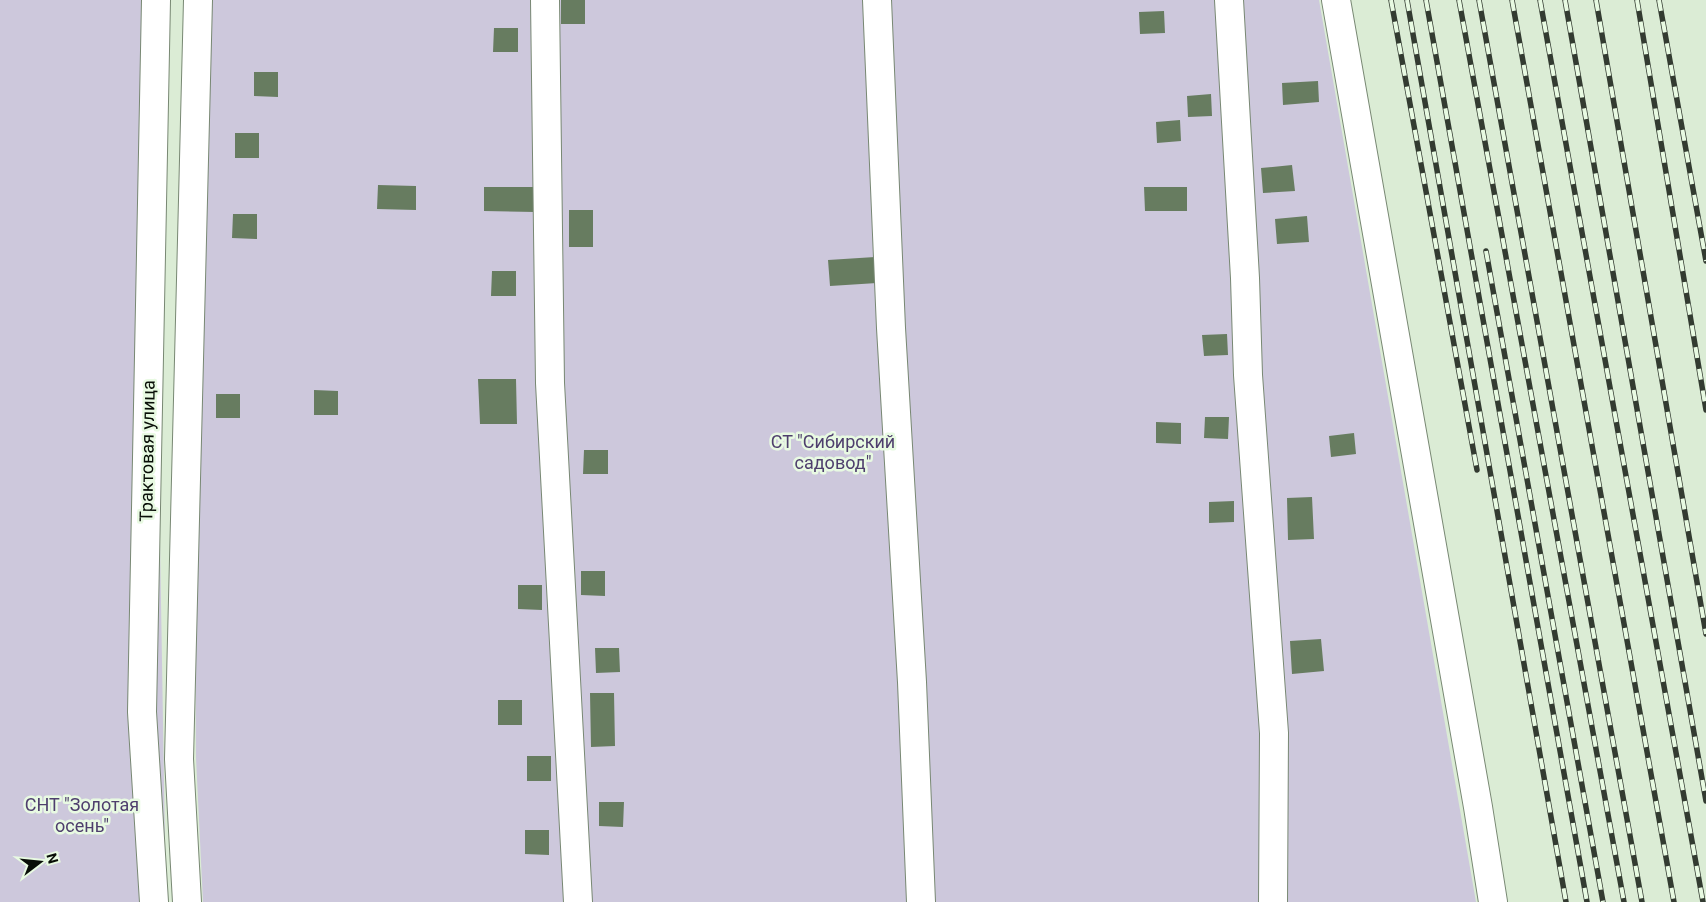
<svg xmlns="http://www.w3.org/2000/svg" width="1706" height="902" font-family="Roboto,sans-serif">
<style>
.green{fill:#cdc8dc}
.building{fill:#677c60}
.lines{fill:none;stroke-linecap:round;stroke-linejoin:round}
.minor-casing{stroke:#788873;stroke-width:30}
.minor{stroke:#fff;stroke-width:28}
.rail-casing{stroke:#333b31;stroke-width:5.5}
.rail{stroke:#e8fae2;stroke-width:4;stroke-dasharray:11;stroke-linecap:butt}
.labels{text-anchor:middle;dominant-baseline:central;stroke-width:5;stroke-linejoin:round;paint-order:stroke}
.park-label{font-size:18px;fill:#4e3e6d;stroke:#e8fae2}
.street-label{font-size:18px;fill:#080e07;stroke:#e8fae2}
</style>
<rect width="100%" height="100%" fill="#dbecd5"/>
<path class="green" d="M0,0h151l15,902h-166z
M191,0h1128l157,902h-1273l-7,-144z"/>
<path class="building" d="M561,0h24v24h-24z
M1164,11l1,22 -25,1 -1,-22z
M494,28h24v24h-25z
M254,72h24v25l-24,-1z
M1318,81l1,21 -36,3 -1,-22z
M1211,94l1,22 -24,1 -1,-21z
M1180,120l1,21 -24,2 -1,-21z
M235,133h24v25h-24z
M1292,165l3,26 -32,2 -2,-25z
M378,185l38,1v24l-39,-1z
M484,187h51v25l-51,-1z
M1144,187h43v24h-42z
M569,210h24v37h-24z
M233,214h24v25l-25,-1z
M1307,216l2,26 -32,2 -2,-25z
M875,257l2,26 -47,3 -2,-26z
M492,271h24v25h-25z
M1227,334l1,21 -24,1 -2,-21z
M478,379h38l1,45h-37z
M314,390l24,1v24h-24z
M216,394h24v24h-24z
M1205,417h24l-1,22 -24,-1z
M1156,422l25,1v21l-25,-1z
M1354,433l2,21 -25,3 -2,-21z
M584,450h24v24h-25z
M1312,497l2,42 -26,1 -1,-42z
M1234,501v21l-25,1v-21z
M581,571h24v25l-24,-1z
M518,585h24v25l-24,-1z
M1321,639l3,32 -32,3 -2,-33z
M595,648h24l1,24 -24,1z
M590,693h24l1,53 -24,1z
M498,700h24v25h-24z
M527,756h24v25h-24z
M599,802h25l-1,25 -24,-1z
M525,830h24v25l-24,-1z"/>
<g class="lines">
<defs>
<path id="minor" d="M545,0l5,383 28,519
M877,0l14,328 21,354 9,220
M1229,0l16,278 3,97 26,358 -1,169
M1336,0l142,807 15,95
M154,902l-12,-190 14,-712
M187,902l-8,-143 19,-759"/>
</defs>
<use href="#minor" class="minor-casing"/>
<use href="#minor" class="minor"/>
<defs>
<path id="rail" d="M1391,0l86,470
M1407,0l159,902
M1426,0l161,902
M1459,0l165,902
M1479,0l163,902
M1512,0l162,902
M1540,0l163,902
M1565,0l141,801
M1596,0l110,634
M1637,0l69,410
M1659,0l47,261
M1486,251l117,651"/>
</defs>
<use href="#rail" class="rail-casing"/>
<use href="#rail" class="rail"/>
</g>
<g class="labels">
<g class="park-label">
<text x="833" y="441">СТ "Сибирский<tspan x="833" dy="21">садовод"</tspan></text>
<text x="82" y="804">СНТ "Золотая<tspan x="82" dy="21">осень"</tspan></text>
</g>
<g class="street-label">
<text transform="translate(147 451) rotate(-89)">Трактовая улица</text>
</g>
</g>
<g transform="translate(40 862) rotate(74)" stroke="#e8fae2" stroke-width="4" paint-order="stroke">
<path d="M0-4L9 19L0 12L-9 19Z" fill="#080e07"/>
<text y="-8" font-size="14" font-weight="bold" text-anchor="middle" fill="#080e07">N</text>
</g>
</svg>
